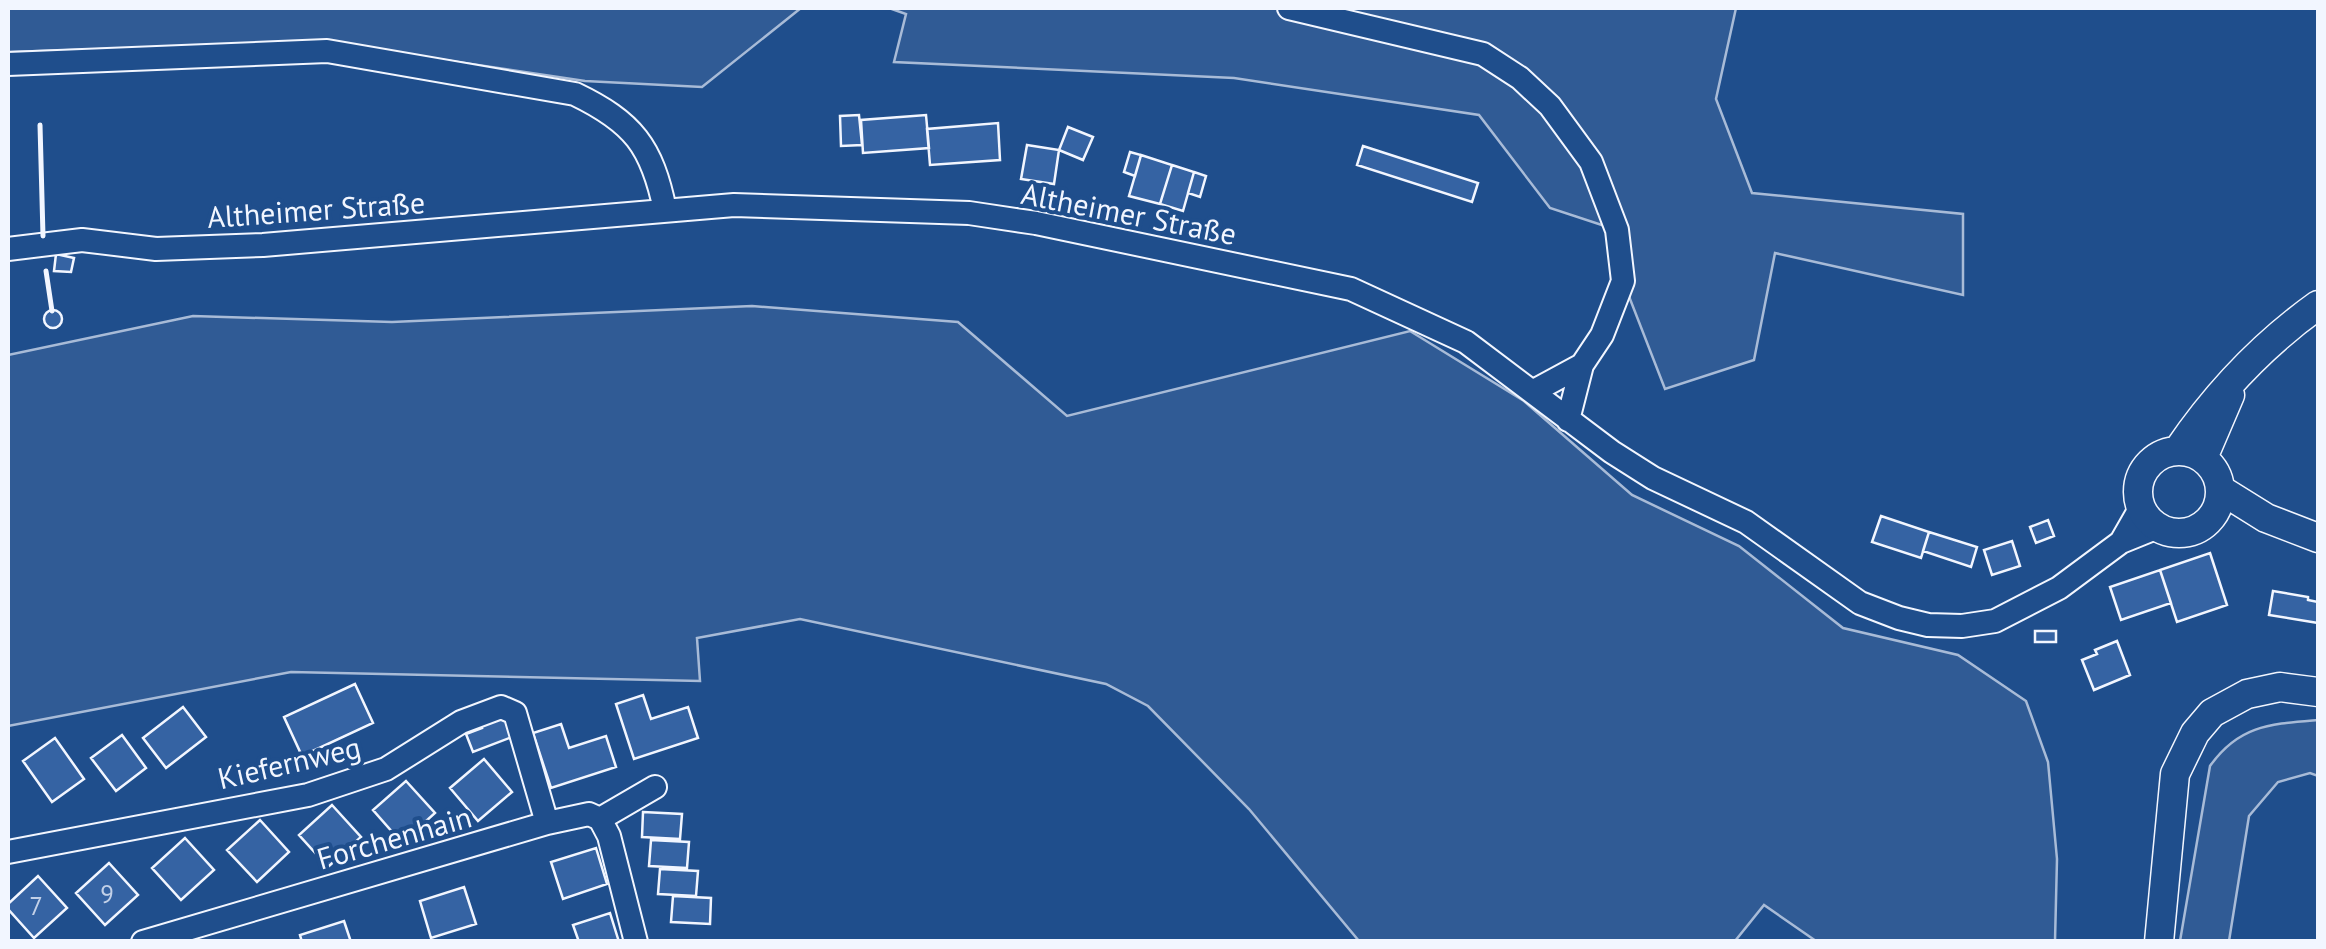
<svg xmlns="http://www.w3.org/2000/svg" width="2326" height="949" font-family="'PT Sans',sans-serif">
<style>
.green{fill:#305b95;stroke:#a8bbd7;stroke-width:2.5}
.building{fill:#3563a3;stroke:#f2f6ff;stroke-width:2.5}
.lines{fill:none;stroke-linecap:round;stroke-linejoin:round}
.minor-casing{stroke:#f2f6ff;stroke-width:26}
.major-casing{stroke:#f2f6ff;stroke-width:31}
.minor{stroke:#1f4e8c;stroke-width:22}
.major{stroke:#1f4e8c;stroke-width:28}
.wall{stroke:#f2f6ff;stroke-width:5}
.labels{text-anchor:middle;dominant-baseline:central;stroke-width:8;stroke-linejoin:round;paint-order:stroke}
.number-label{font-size:25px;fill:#c3d1e8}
.street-label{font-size:30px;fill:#f2f6ff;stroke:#1f4e8c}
</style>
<rect width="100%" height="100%" fill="#1f4e8c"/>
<path class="green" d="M8,8h793l-99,79 -117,-6 -262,-39 -315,10z
M889,8h847l-20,91 36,94 211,21v81l-188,-42 -21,107 -89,29 -42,-108 -6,-51 -67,-22 -71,-93 -245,-37 -340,-16 12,-48z
M752,306l206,16 109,94 343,-85 114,70 108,94 107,51 104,82 115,27 68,46 22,61 9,97 -2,82h-239l-52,-36 -29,36h-376l-110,-132 -101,-103 -42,-22 -306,-65 -103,19 3,43 -409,-9 -283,54v-371l185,-39 199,6z
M2318,720v56l-8,-3 -32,9 -29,34 -20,125h-49l30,-175c29,-41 60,-42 108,-46z"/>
<path class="building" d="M859,115l3,30 -21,1 -1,-30z
M926,115l3,33 -66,5 -2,-33z
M998,123l2,37 -70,5 -3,-36z
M1068,127l25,10 -10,23 -24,-10z
M1027,145l32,5 -5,34 -33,-5z
M1363,146l115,37 -6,19 -115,-37z
M1130,152l11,3 -6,21 -11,-4z
M1141,155l31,10 -12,39 -31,-8z
M1172,165l22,7 -11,39 -23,-7z
M1194,172l12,4 -6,21 -12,-4z
M56,254l18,4 -3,14 -17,-1z
M44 319a9 9 0 1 1 18 0a9 9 0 1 1-18 0Z
M1881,516l48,16 -8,26 -49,-16z
M2048,520l6,16 -18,7 -6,-16z
M1929,532l48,15 -6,20 -48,-16z
M2012,541l8,25 -28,9 -8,-25z
M2210,553l17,52 -50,17 -17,-52z
M2160,570l11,33 -50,17 -11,-33z
M2273,591l35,6v3l10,2v21l-49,-8z
M2035,631h21v11h-21z
M2117,641l13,34 -36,15 -12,-30 15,-6 -2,-4z
M355,684l18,39 -71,33 -18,-39z
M643,695l8,24 37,-12 10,31 -64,21 -18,-55z
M183,707l23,30 -40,31 -23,-30z
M503,714l9,23 -39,15 -7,-18 16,-6 -2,-6z
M561,724l8,24 37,-12 10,31 -65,21 -18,-55z
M122,735l24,33 -30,23 -25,-33z
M55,738l29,41 -32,23 -29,-41z
M484,759l28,33 -34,29 -28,-33z
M406,781l29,32 -33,30 -29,-33z
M332,805l29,32 -33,30 -29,-32z
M643,812l39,2 -2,25 -38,-2z
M260,820l29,32 -32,30 -30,-32z
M185,838l29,32 -33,30 -29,-32z
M651,840l38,2 -2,26 -38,-2z
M596,848l11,36 -44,15 -12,-37z
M109,863l29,32 -33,30 -29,-32z
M660,869l38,2 -2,25 -38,-2z
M38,876l29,32 -33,30 -26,-29v-5z
M464,887l12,37 -45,14 -11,-37z
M673,896l38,2 -1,26 -39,-2z
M610,913l9,29h-40l-6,-17z
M344,921l7,21h-49l-2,-7z"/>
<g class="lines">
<defs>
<path id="minor" d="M1289,8l194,46 37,24 30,28 41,56 26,68 6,51 -21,54 -20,30 -14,55
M8,64l319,-13 248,43c58,28 77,52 90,116
M8,249l74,-9 74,9 107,-4 471,-40 235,8 67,10 315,66 115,53 146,110 41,26 93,44 114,81 39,15 29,7 34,1 33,-5 64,-33 62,-46 37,-15
M1534,391l48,-26
M2121,542l20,-35
M600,819l9,17 27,106
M8,852l300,-57 78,-26 75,-47 40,-15 14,6 32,110
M143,942l404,-119 42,-9 11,5 55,-32"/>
<path id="major" d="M2178,450c38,-56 84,-105 140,-145
M2138 492a41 41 0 1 1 82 0a41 41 0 1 1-82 0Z
M2203,458l27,-63
M2221,490l45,28 52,20
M2159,942l16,-168 20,-41 17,-20 35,-19 33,-7 38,5"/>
</defs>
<use href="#minor" class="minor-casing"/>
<use href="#major" class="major-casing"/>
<use href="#minor" class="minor"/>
<use href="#major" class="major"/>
<path class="wall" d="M40,125l3,111
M46,271l6,40"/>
</g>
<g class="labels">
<g class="number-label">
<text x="107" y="894">9</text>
<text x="36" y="906">7</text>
</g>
<g class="street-label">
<text transform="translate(316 209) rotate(-4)">Altheimer Straße</text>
<text transform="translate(1129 213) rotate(11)">Altheimer Straße</text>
<text transform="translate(289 762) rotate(-13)">Kiefernweg</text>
<text transform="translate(394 837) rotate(-16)">Forchenhain</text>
</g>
</g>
<rect width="2326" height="949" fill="none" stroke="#f2f6ff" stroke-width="20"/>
</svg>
